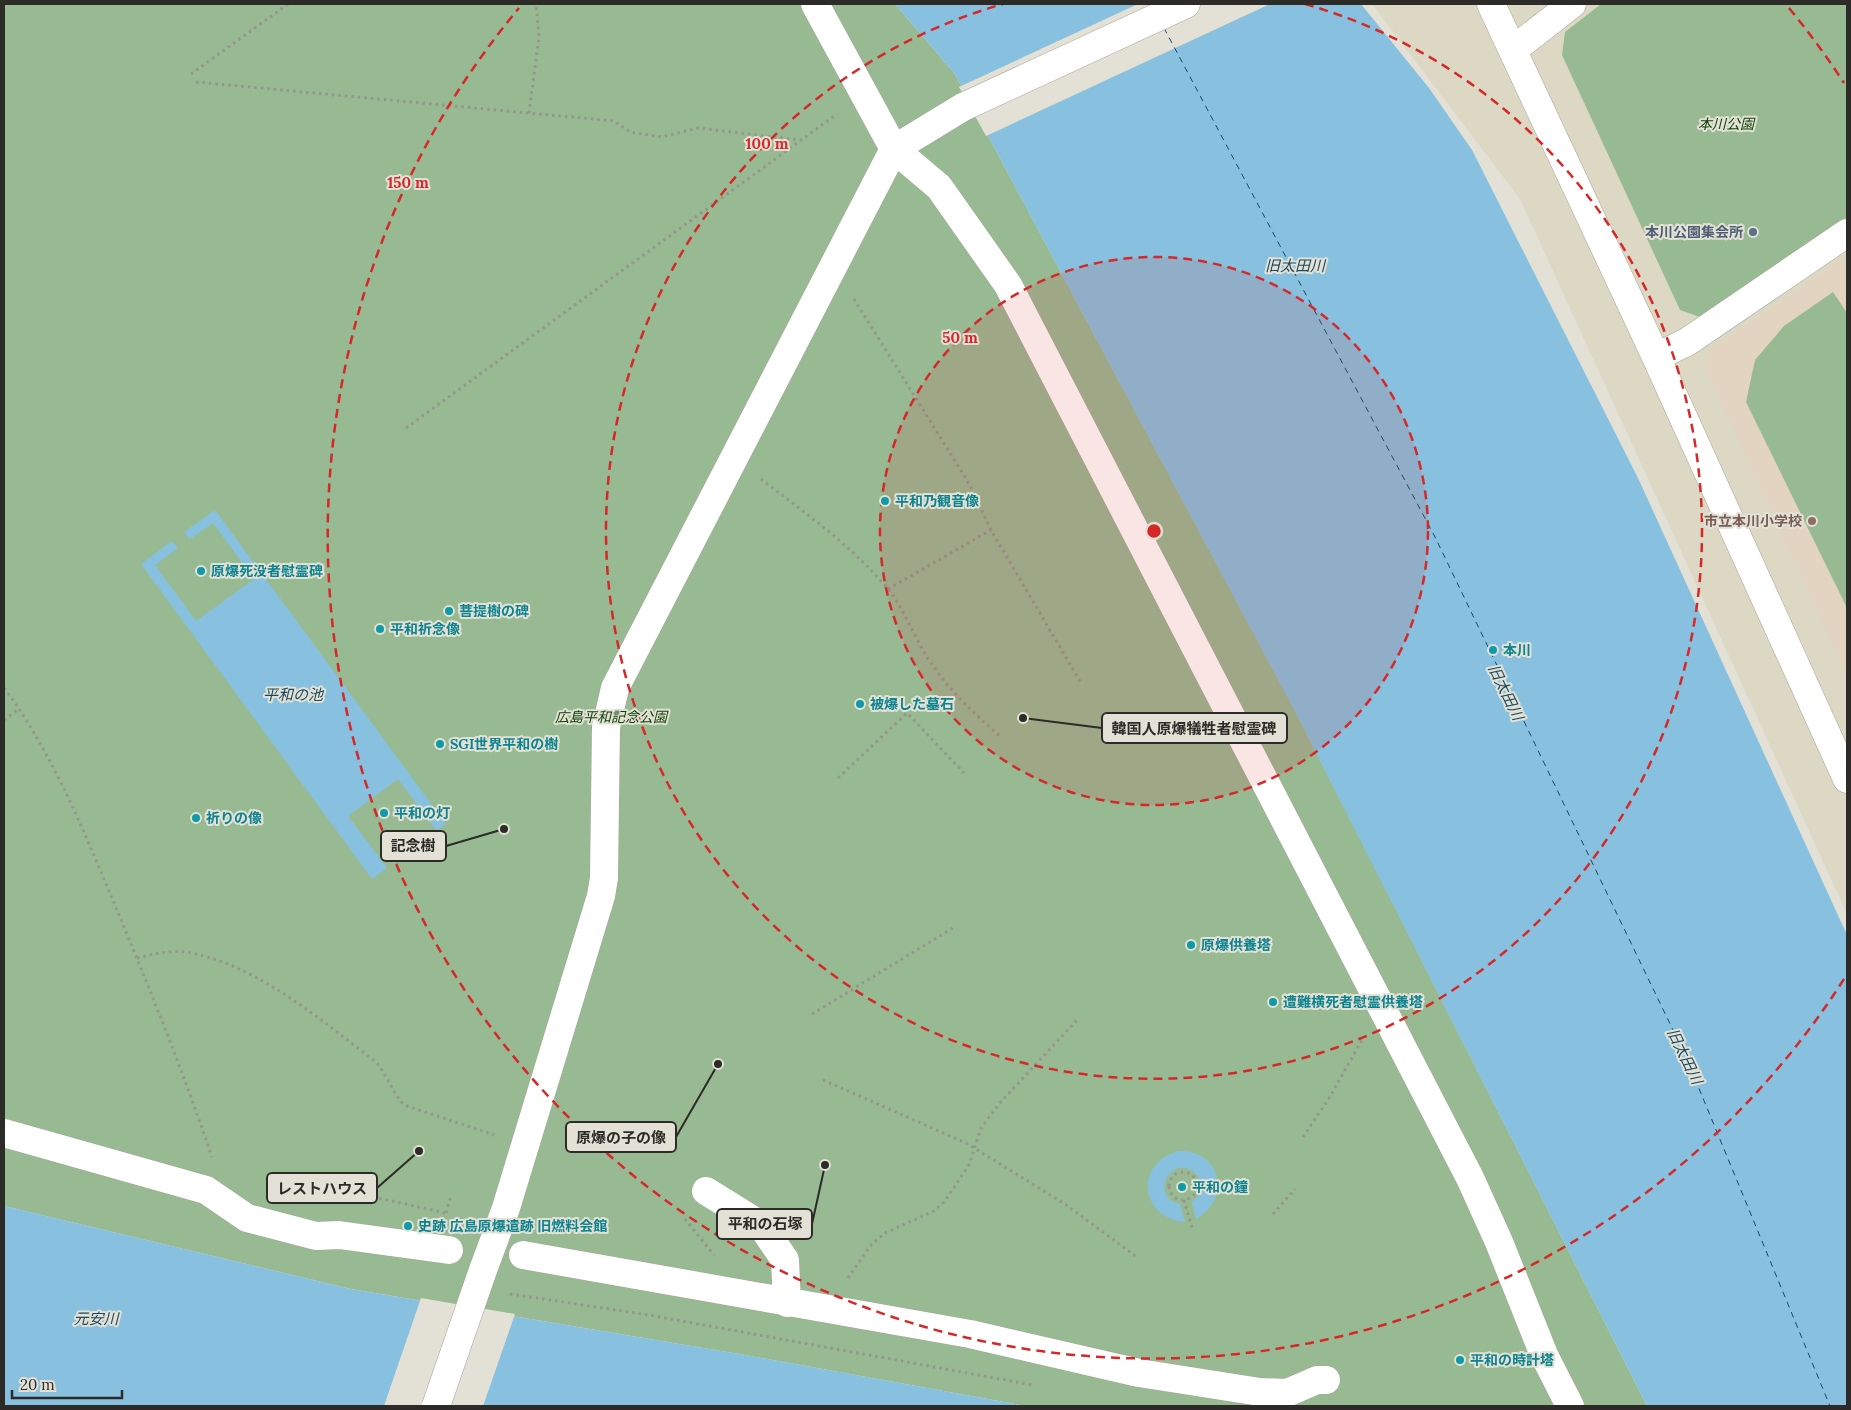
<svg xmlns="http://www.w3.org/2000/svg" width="1851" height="1410" font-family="Lora,'Noto Sans JP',serif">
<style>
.built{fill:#dcd8c4}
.industrial{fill:#e3d4c1}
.green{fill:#98ba93}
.water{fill:#88c1df}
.pier{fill:#e3e1d5}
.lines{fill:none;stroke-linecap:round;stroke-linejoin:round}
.ferry{stroke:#19485e;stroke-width:1;stroke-dasharray:6 5;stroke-linecap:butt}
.minor-casing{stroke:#a7a599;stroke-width:29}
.path{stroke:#96958c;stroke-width:3;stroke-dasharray:2.5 4;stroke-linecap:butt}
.minor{stroke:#fff;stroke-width:28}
.minor-bridge-casing{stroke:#a7a599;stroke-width:29;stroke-linecap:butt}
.minor-bridge{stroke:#fff;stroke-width:28}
.ring{fill:none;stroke:#d62828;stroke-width:2.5;stroke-dasharray:9 6}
.service-dot{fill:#5c6f8a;stroke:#e3e1d5;stroke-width:2}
.culture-dot{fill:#0f9aa8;stroke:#e3e1d5;stroke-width:2}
.education-dot{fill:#8d6e63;stroke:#e3e1d5;stroke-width:2}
.labels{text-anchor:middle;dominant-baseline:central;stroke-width:4;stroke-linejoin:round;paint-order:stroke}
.park-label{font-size:14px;font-style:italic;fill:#0d4206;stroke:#e3e1d5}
.service-label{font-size:14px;font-weight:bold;fill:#4e5e75;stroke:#e3e1d5;text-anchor:end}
.culture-label{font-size:14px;font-weight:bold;fill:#0d838f;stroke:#e3e1d5;text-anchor:start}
.education-label{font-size:14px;font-weight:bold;fill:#785e54;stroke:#e3e1d5;text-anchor:end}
.water-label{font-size:15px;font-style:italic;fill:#19485e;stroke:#e3e1d5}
.centre{fill:#d62828;stroke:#e3e1d5;stroke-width:2.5}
.ring-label{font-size:15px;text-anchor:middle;font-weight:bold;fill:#d62828;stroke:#e3e1d5;stroke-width:4;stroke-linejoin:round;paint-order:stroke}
.leader{fill:none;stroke:#2c2b27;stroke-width:2}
.callout-dot{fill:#2c2b27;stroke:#e3e1d5;stroke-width:2}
.callout{fill:#e3e1d5;stroke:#2c2b27;stroke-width:2}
.callout-label{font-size:15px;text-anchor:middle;font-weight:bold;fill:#2c2b27}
</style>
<rect width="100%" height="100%" fill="#e3e1d5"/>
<path class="built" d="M1372,4h475v910l-327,-715z"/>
<path class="industrial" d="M1847,256v419l-141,-307 7,-19z"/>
<path class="green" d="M4,4h891l60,70 343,642 349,690h-621l-281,-51 -394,-66 -347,-83z
M1601,4h246v214l-147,99 -20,-7 -118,-255 3,-23z
M1833,292l14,21v295l-101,-206 9,-42 29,-34z"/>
<path class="water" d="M895,4h466l68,84 43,62 166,328 209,457v471h-200l-349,-689 -343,-643z
M215,510l231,314 -9,7 -39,-52 -50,37 39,52 -15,11 -231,-315 31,-23 6,7 -23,17 41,56 58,-42 -41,-56 -23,16 -6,-7z
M1179,1151c42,-1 53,47 17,68l-4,-17 9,-9 -2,-16c-24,-30 -53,19 -19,27l5,18c-47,-5 -50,-60 -6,-71z
M4,1206l347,83 394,66 281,51h-1022z"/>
<path class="pier" d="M1138,4h132l-284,132 -27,-49z
M421,1298l94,16 -32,92h-99z"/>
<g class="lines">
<path class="ferry" d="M1164,28l271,509 251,520 144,349"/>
<defs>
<path id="minor" d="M815,4l79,145 45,38 69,98 462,893 29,64 45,113 26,51
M1491,4l165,353 191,422
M1513,50l59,-46
M1656,357l31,-15 160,-109
M4,1133l202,57 41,28 69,18 23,-1 110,15
M706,1191l55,34 24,35 2,43
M523,1255l447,79 169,39 121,19 27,1 30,-13h9
M483,1270l23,-62 95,-312 3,-18 2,-151 9,-39 279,-539 69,-42 223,-103"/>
</defs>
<use href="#minor" class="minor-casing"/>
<path class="path" d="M191,74l97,-70
M196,82l418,39 16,11 32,5 36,-9 102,12
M529,113l10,-76 -3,-33
M854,299l116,186 21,45 90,153
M406,428l431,-314
M761,479c44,34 90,66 126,109 17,20 26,47 40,69 20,31 46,56 74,80
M888,589l103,-59
M4,688c50,67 81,146 113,222 34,82 67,164 95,247
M4,720l15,-11
M838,778l69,-65 57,60
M137,958c16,-4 32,-8 49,-6 69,11 136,69 190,110 12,14 16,30 28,43l90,30
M812,1014l144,-88
M823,1080l143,63 99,61 73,54
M1303,1137l25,-37 34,-60
M1169 1186a14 14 0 1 1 28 0a14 14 0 1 1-28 0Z
M1184,1200l8,28
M346,1204l1,-6 18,-3 81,18
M446,1213l5,-17
M1273,1214l22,-25
M685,1219l29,36
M848,1278l22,-32 15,-13 49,-22 10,-9 25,-37 12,-37 18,-24 78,-84
M510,1294l139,21 384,70"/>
<use href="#minor" class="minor"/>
<defs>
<path id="minor-bridge" d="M436,1406l47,-136"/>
</defs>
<use href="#minor-bridge" class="minor-bridge-casing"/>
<use href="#minor-bridge" class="minor-bridge"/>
</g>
<circle cx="1154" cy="531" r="274" fill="#d62828" fill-opacity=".12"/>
<g class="ring">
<circle cx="1154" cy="531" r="274"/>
<path d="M1305 4A548 548 0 1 1 1003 4"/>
<path d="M1844 979A823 823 0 1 1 519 8M1789 8A823 823 0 0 1 1844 83"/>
</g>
<circle class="service-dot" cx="1753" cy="232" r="5"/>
<g class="culture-dot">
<circle cx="885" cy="501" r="5"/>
<circle cx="201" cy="571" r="5"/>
<circle cx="449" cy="611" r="5"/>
<circle cx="380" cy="629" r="5"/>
<circle cx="1493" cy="650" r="5"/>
<circle cx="860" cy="704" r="5"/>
<circle cx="440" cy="744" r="5"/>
<circle cx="384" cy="813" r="5"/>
<circle cx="196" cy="818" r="5"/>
<circle cx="1191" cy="945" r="5"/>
<circle cx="1273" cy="1002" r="5"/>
<circle cx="1182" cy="1187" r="5"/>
<circle cx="408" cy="1226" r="5"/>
<circle cx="1460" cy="1360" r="5"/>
</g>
<circle class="education-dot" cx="1812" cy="521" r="5"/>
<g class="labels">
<g class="park-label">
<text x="1726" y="124">本川公園</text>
<text x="611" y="717">広島平和記念公園</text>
</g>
<g class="service-label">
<text x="1743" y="232">本川公園集会所</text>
</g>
<g class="culture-label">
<text x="895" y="501">平和乃観音像</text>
<text x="211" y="571">原爆死没者慰霊碑</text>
<text x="459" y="611">菩提樹の碑</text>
<text x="390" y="629">平和祈念像</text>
<text x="1503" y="650">本川</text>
<text x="870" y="704">被爆した墓石</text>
<text x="450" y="744">SGI世界平和の樹</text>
<text x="394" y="813">平和の灯</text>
<text x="206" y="818">祈りの像</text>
<text x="1201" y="945">原爆供養塔</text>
<text x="1283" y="1002">遭難横死者慰霊供養塔</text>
<text x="1192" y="1187">平和の鐘</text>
<text x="418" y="1226">史跡 広島原爆遣跡 旧燃料会館</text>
<text x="1470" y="1360">平和の時計塔</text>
</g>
<g class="education-label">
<text x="1802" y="521">市立本川小学校</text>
</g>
<g class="water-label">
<text x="1295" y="265">旧太田川</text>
<text transform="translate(1506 692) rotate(64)">旧太田川</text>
<text x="293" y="694">平和の池</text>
<text transform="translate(1685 1056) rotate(64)">旧太田川</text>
<text x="96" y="1318">元安川</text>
</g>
</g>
<circle cx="1154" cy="531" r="8" class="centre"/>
<g class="ring-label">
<text x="767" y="149">100 m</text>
<text x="408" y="188">150 m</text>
<text x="960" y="343">50 m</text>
</g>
<path class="leader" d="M1023 718L1102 728M504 829L446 846M718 1064L676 1137M419 1151L377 1188M825 1165L812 1224"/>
<g class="callout-dot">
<circle cx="1023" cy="718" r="5"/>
<circle cx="504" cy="829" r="5"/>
<circle cx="718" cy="1064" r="5"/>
<circle cx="419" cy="1151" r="5"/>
<circle cx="825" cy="1165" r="5"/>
</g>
<g class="callout">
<rect x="1102" y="713" width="185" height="30" rx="5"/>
<rect x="381" y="831" width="65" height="30" rx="5"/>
<rect x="566" y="1122" width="110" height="30" rx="5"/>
<rect x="267" y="1173" width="110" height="30" rx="5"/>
<rect x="717" y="1209" width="95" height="30" rx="5"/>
</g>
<g class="callout-label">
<text x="1194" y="734">韓国人原爆犠牲者慰霊碑</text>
<text x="413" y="851">記念樹</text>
<text x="621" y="1143">原爆の子の像</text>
<text x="322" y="1194">レストハウス</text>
<text x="765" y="1229">平和の石塚</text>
</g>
<rect width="1851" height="1410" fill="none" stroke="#2c2b27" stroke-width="10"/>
<path d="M12 1390v8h110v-8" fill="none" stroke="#2c2b27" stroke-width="2.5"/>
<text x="20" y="1390" font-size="15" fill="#2c2b27" stroke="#e3e1d5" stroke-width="4" paint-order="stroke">20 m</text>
</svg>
